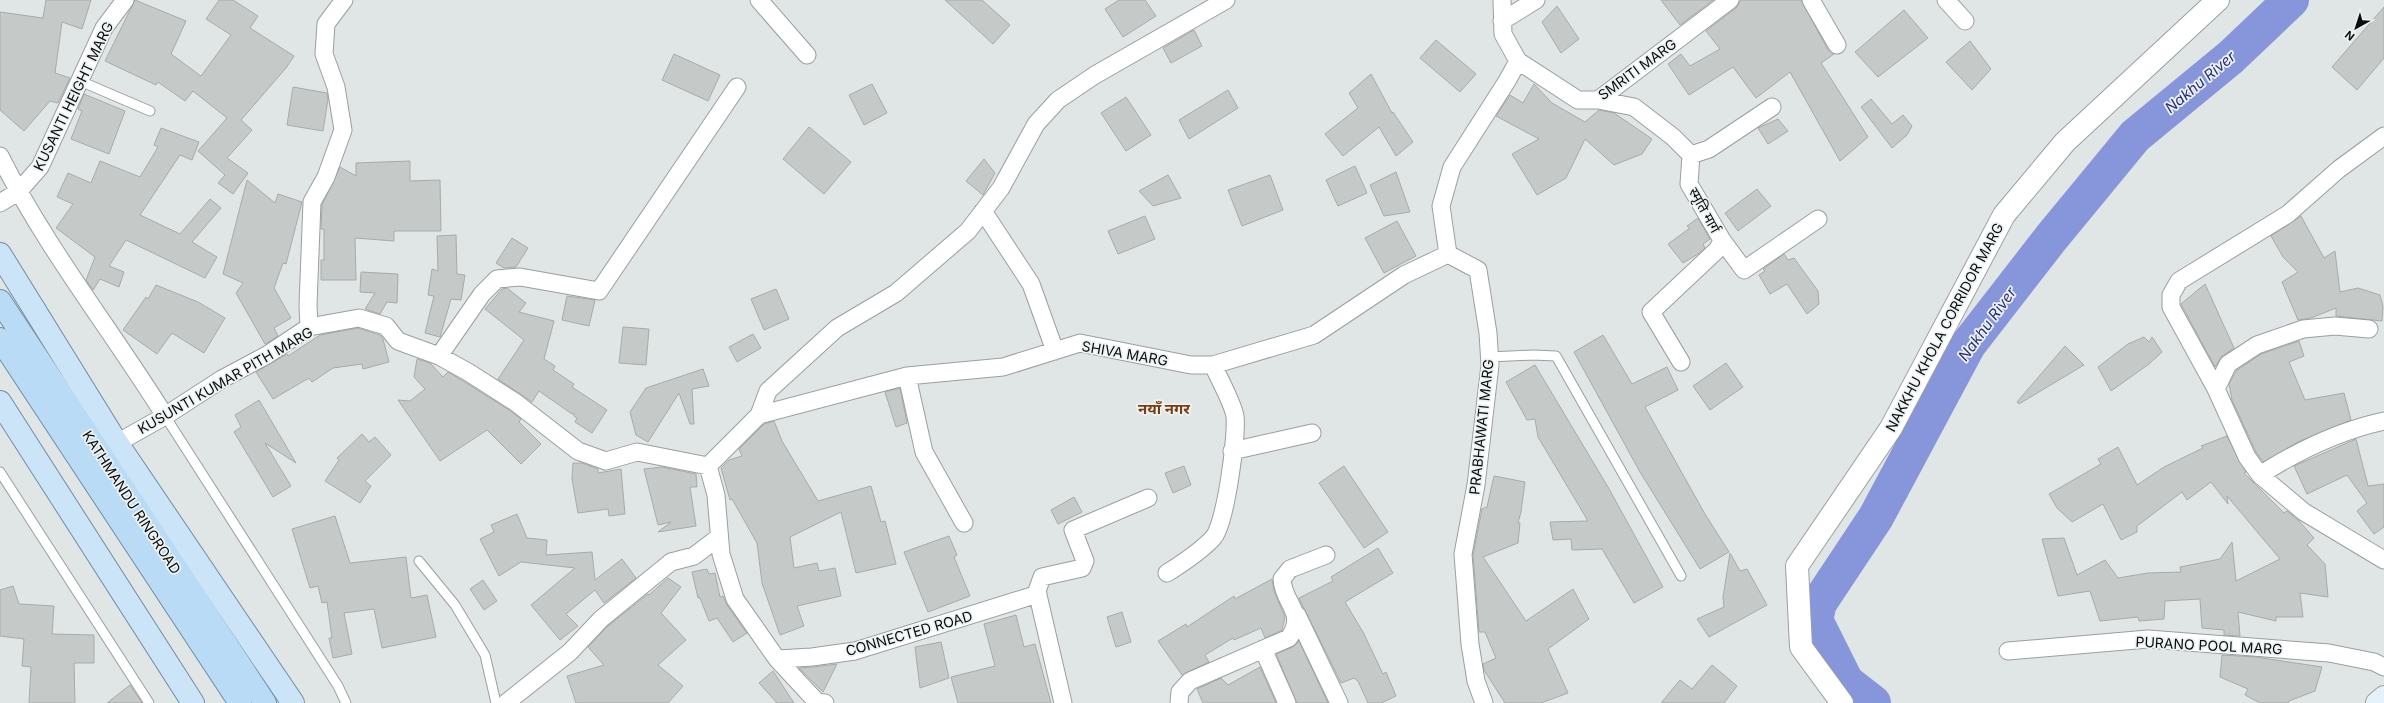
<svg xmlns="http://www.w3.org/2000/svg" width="2384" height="703" font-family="Inter,'Noto Sans Devanagari',sans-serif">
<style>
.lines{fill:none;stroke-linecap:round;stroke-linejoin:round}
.river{stroke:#8796da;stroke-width:36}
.building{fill:#c5c9c8;stroke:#a7abaa}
.service-casing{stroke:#9a9f9f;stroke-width:11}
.minor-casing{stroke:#9a9f9f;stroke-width:19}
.tertiary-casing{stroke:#9a9f9f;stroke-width:24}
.secondary-casing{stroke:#9a9f9f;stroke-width:24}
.primary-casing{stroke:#718da3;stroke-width:24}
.trunk-casing{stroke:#718da3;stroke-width:24}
.service{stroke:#fff;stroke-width:9}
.minor{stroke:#fff;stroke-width:17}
.tertiary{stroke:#fff;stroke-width:22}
.secondary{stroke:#e5f2fb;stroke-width:22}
.primary{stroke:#cbe4f8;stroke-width:22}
.trunk{stroke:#badbf6;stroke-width:22}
.labels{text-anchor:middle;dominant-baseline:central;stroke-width:3.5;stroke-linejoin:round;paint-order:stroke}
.street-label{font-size:14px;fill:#0c0e0e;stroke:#edf2f3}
.water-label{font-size:15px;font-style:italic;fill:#262d7b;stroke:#edf2f3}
.neighbourhood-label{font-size:15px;font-weight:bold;fill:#7a3d12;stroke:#edf2f3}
</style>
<rect width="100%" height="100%" fill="#e0e5e6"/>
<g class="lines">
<path class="river" d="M1873,703l-27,-21 -31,-62 4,-17 57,-86 92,-172 83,-107 84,-102 96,-79 60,-57"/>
</g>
<path class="building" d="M46,0h45l-9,29 -20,-7 -7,51 15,5 -12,25 -8,-2 -26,30 -24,-21v-98l43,6z
M135,0l51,21 -15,33 30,22 30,-41 -25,-16 13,-19h14l25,16 -8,12 44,28 -8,12 -45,52 11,10 -25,28 21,15 -15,21 -15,-11 7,-8 -27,-24 29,-33 -34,-27 -8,10 -27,-19 -2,3 -51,-24z
M945,0h37l28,25 -17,19z
M1119,0h26l11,16 -33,21 -18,-28z
M1661,0h52l-33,25z
M1741,0h60l27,50 6,4 -13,9 47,74 -28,24 -50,-89 -34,26 -23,-31 -44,28 -21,-31 13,-10 9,12 30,-17 -14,-18 30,-23z
M1557,6l22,33 -18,14 -19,-31z
M2384,7v51l-27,32 -25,-23z
M1904,10l24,28 -50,39 -23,-25z
M1194,30l8,16 -31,17 -8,-15z
M1436,40l40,34 -16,18 -40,-34z
M1970,41l21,28 -19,21 -26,-28z
M674,54l46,21 -12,26 -46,-21z
M1371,74l21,39 1,-1 20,30 -17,14 -17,-29 -36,29 -18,-22 33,-26 -9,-15z
M872,84l15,29 -23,12 -15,-30z
M1534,84l18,19 33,19 14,-12 15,3 38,26 -10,15 -28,11 -29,-26 -19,39 -29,17 -25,-41 27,-15 -43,-23 14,-21 13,8z
M293,87l34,6 1,6 -5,32 -36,-6z
M1228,90l10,18 -49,31 -10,-19z
M84,94l41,17 -16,43 -38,-15 11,-28 -4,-2z
M1126,97l25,38 -25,16 -25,-38z
M1871,99l21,25 11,-9 9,11 -5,9 -15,13 -31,-41z
M1778,119l10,12 -20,13 -10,-16z
M809,127l42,35 -27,32 -41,-35z
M161,128l38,14 -7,18 -12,-5 -40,60 40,19 30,-35 11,9 -29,34 25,15 -12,21 -79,-38 -17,26 15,6 -5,15 -19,-8 -7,11 -7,-10 9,-23 -39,-29 17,-24 -16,-7 11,-24 23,10 9,-22 40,16 18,-30 -4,-2z
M984,159l11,14 -12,22 -17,-14z
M410,161v20l30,-1 1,51h-47v10l-39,-3 1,42h-35v-20h3v-31h-3l1,-24 18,-38 16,9v-13z
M1355,166l12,27 -29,13 -12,-26z
M1396,172l14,40 -26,4 -14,-31z
M1168,175l13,23 -28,8 -14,-15z
M1270,175l13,35 -41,16 -14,-36z
M247,180l28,23 3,-9 24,8 -16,62 -3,-1 -9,25 17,30 -17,10 4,8 -13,8 -29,-51 7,-10 -20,-9z
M1757,189l14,17 -33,25 -13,-18z
M1145,216l10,23 -37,15 -10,-23z
M2301,216l23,42 11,-7 5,41 18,-4 22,7 3,11 -1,15 -46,-5v-8l-25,10 -13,2 -16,-38 16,-10 -15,-15 -12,-21z
M1698,218l12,21 -7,5 2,4 -7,6 -15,9 -15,-19 22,-16 -3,-2z
M1397,221l19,35 -32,17 -19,-35z
M456,235l1,39 8,1 -4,25 -10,-1 -11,38 -15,-4 9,-37 -6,-1 4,-26 6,2 -1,-35z
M512,238l16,10 -12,19 -12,1 -8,-5z
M1784,254l4,6 6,-2 24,33 1,13 -12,10 -20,-30 -17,10 -11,-19 6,-4 -2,-2z
M361,272l37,2 -1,29 -10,-1 -7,12 -15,-5 10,-16 -15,-1z
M2205,284l29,64 -12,8 -7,11 -34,-63z
M156,285l42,17 27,16 -21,35 -32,-20 -15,21 -34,-24 23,-33 2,2z
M507,288l19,15 -7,9 35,9 -10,38 11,7 -2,4 21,14 -2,3 35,23 -15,23 -17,-11 2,-4 -3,-2v-3l-2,1 -33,-23 -7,11 -34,-23 26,-39 -39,-31 17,-20z
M776,289l13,30 -25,11 -13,-31z
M567,296l28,4 -6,26 -27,-6z
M623,327l26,2 -3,36 -27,-2z
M358,328l22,7 3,4 6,23 -26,7 -1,-5 -29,4 -21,14 -3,-4 -36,21 -17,-27 31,-18 1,2 32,-21z
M753,334l8,14 -24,14 -8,-15z
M1603,335l29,49 35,-17 11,23 -33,17 60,107 24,38 -29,17 -60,-97 -66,-120z
M2144,337l5,5 3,-5 10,15 -13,12 -38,27 -13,-24 30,-23z
M2299,341l5,15 -15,6 16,38 39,-7 7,27 -51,21 -37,21 -7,-10 -24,-52 -3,-16 7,-13 25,-17z
M2065,346l19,19 -65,39 -2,-2z
M417,359l13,4 13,14 5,-5 15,9 46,29 12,9 -2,3 22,22 -20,20 -34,-34 -47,31 -42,-61 12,1 15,-12 -11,-12z
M1726,363l17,24 -33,23 -17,-24z
M1535,365l73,122 55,100 -29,16 -32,-54 -30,1 -1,-11 -18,1 -3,-18 38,-1 -50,-84 -3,-18 -8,1 -21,-38z
M703,369l6,17 -17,3 2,35h-4l-11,-31 -31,49 -12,-7 -6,-23 16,-24z
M900,388l7,35 -11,4 -11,-35z
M259,400l37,63 -31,-20 26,43 -18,11 -39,-65 7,-5 -6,-12z
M774,421l8,20 36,60 53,-15 10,36 4,-1 11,43 -40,9 -15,-61 -51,25 4,31 23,-5 2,8 16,-3 6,28 -44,10 7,20 -24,9 -18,-52 -5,-40 -25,-44 -2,1 -9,-32 8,-8 13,-4 -3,-7 25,-25z
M362,434l7,8 6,-5 16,18 -26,26 6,5 -11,17 -35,-22 14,-21 -2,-2z
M2227,436l19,36 -2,1 40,40 3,-2 12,10 15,17 -7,7 18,19 3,33 -28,-4 3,24h-27v4l-38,-9 2,24 -16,-1v-5l-22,-2 -2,-29 -35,2 -1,18 -25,2 -1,-4 -38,4 -10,-30 -32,5 -16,-57 22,-1 13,37 28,-15 13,18 30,-5 33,-1 -1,-5 40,-8 12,-17 4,39 44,-22 -53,-63 1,8 -17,-22 -24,18 -5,-8 -45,34v6l-16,8 -18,-36 -31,18 -15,-14 -8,-14 52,-30 -3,-5 20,-12 19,38 27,-18 39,-19 -2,-2z
M2356,439l12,47 16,-2v43l-10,7 -17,-23 10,-8 -20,-28 -40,19 -13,-28z
M573,463h9l16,6v4l23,-4 4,45 -16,2 -1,-7 -30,4 -6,-34z
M1184,466l7,19 -18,8 -8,-20z
M1344,466l44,66 -24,16 -45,-65z
M662,467l34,7 1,13h-7l6,39 -38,6 13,-10 -13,3 -14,-56z
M1494,476l31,6 -4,30 -3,11h2l-2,20 -35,14 17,25 26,39 47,-32 16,30 -41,30 20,44 -27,10h-36l-21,-33 -1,-6 13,-6 -11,-26h-6l-6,-77 9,-46 5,-2z
M1074,497l8,15 -24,12 -7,-14z
M517,514l10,24 20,2 -1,15 46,-3 3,28 27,-21 14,19 -32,25 -9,-13 -29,24 12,12 -18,14 -29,-35 44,-37 -54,-6 -22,14 -19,-37 14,-7 -3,-7z
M335,516l15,47 56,-6 5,41 16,-3 9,42 -54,11 -8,-39 -30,4 8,41 -19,4 -4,-20h3l-5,-36 -5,1 -4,-17 -8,2 -18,-59z
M949,536l8,19 -3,2 16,39 -42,16 -24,-60z
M1378,548l15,25 -48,29 18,30 20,42 3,-2 10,24 -15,7h-13l-10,-22 -4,-3 -13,5 -42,-85 34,-17 -2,-4z
M1730,553l10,18 7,-2 20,36 -58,32 -12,-18 27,-12 -1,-10z
M707,569l2,5 6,-1 5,24 3,-1 4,9 20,28 -14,9 -16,-24 -8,3 -9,-23h-2l-6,-26z
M668,578l13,9 -20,26 25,27 -28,25 25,21 -15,17h-92l-9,-27 37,-11 -16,-18 20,-21 40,-32 1,1z
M1272,579l2,12 11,26 -3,13 -17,8 -4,-10 -27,12 -1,-2 -28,17 4,7 -27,13 -24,-34 28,-17 1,3 47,-31 1,3z
M483,580l14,21 -13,9 -14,-21z
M13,586l6,18 35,2 -2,28 42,1v28h-20l1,40h-46l2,-36 -9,-1 2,-27 -24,-3v-46z
M1122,612l9,30 -15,5 -9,-30z
M1016,615l8,32 11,-3 16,59h-93l-7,-26 44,-11 -11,-42z
M1299,641l29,62h-31l-21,-49 17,-7z
M941,642l8,36 -29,10 -5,-41z
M2222,655l34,2 66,10 -7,24 -26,10 -1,2h-28l-15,-8 3,-6 -28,-12z
M837,664l-14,28 -24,-24 14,-1z
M1712,665l25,21 -13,17h-63l19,-23 12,9z
M1260,667l16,36h-73l-6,-14 24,-11 7,7z
M773,671l21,32h-17l-18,-20z
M130,685l12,18h-35z"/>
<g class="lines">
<defs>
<path id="service" d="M80,81l70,30
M1489,357l44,-2 23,1 125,220
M165,416l173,270 8,17
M0,472l149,231
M419,561l36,44 30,50 11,48"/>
<path id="minor" d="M759,0l48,55
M1811,0l26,45
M1946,0l19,21
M1502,21l34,-21
M1518,61l60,39h20l132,-100
M1598,100l36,7 39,30 18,18 -2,29 33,56 -4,9 -67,63 30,50
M2384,136l-45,33 -51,45 -109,67 -8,14v12l45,82 31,68 13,18 44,37 80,48
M1691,155l18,-6 63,-42
M0,156c46,92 110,172 165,260
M0,203l18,-11 22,-25 64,-139 21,-28
M983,211l48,73 24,67
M1722,240l22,30 74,-51
M309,327l-1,-22 4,-103 14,-25 17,-47 -7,-43 -12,-33 2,-30 18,-24
M439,356l43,-62 15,-15 23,-2 79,14 138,-204
M907,376l17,76 40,71
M2216,389l12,-25 29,-19 46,-16 32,-3 34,3
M759,415l148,-39 96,-9 77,-24 111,22h22l101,-30 90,-60 44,-21
M117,443l48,-27 57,-37 45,-24 42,-28 50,-9 27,8 12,15 41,15 29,16 47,30 63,49 28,10 31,-9 71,14 51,-51 9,-24 69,-63 59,-35 72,-62 33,-43 35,-64 22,-24 37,-25 131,-75
M1232,451l80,-18
M708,466l8,29 5,59 14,45 42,60 40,43 8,1
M2260,475c39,-25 78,-44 124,-54
M1167,573c16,-10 33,-21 46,-35 13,-14 24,-103 22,-122 -3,-15 -16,-37 -22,-51
M1297,615l42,88
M1263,649l24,54
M2008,651l140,-12 181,14 45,9 10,5
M777,659l35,-2 43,-6 183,-57
M506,703l64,-51 31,-33 70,-57 23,-6 25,-19
M1063,703l-26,-112 5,-14 40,-9 3,-7 -12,-31 75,-32
M1179,703l1,-11 10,-11 99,-43c18,-26 -6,-34 -7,-59l8,-10 36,-14
M1484,703l-8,-22 -6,-37 -7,-90 13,-69 14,-120 -2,-32 -10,-63 -30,-16 -7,-48 11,-39 55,-86 11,-20 -15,-27 -1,-34"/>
<path id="tertiary" d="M1842,703l-41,-56 -4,-81 94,-138 113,-213 61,-73 153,-142"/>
<path id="secondary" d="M2377,703l7,-6"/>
<path id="primary" d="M0,254l117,189 176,260
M0,402l193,301"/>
<path id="trunk" d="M0,301l265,402
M0,339l240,364"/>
</defs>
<use href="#service" class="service-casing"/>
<use href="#minor" class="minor-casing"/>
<use href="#tertiary" class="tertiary-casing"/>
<use href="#secondary" class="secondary-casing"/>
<use href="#primary" class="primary-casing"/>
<use href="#trunk" class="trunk-casing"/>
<use href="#service" class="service"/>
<use href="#minor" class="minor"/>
<use href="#tertiary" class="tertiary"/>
<use href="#secondary" class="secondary"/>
<use href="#primary" class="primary"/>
<use href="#trunk" class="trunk"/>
</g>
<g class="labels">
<g class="street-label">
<text transform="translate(1637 69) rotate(-36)">SMRITI MARG</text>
<text transform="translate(73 96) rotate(-64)">KUSANTI HEIGHT MARG</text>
<text transform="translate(1705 210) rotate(61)">स्मृति मार्ग</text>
<text transform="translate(1944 327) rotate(-62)">NAKKHU KHOLA CORRIDOR MARG</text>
<text transform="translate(1125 353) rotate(10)">SHIVA MARG</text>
<text transform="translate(225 380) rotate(-30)">KUSUNTI KUMAR PITH MARG</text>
<text transform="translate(1481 427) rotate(-84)">PRABHAWATI MARG</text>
<text transform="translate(132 502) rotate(57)">KATHMANDU RINGROAD</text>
<text transform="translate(909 633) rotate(-16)">CONNECTED ROAD</text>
<text transform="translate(2209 645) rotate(3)">PURANO POOL MARG</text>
</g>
<g class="water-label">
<text transform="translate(2200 82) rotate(-40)">Nakhu River</text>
<text transform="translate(1987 324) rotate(-54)">Nakhu River</text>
</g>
<g class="neighbourhood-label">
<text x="1164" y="408">नयाँ नगर</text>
</g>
</g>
<g transform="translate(2356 28) rotate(219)" stroke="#edf2f3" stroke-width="3" paint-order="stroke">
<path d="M0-3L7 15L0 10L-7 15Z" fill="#0c0e0e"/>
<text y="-6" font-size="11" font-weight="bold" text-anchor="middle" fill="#0c0e0e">N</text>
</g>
</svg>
